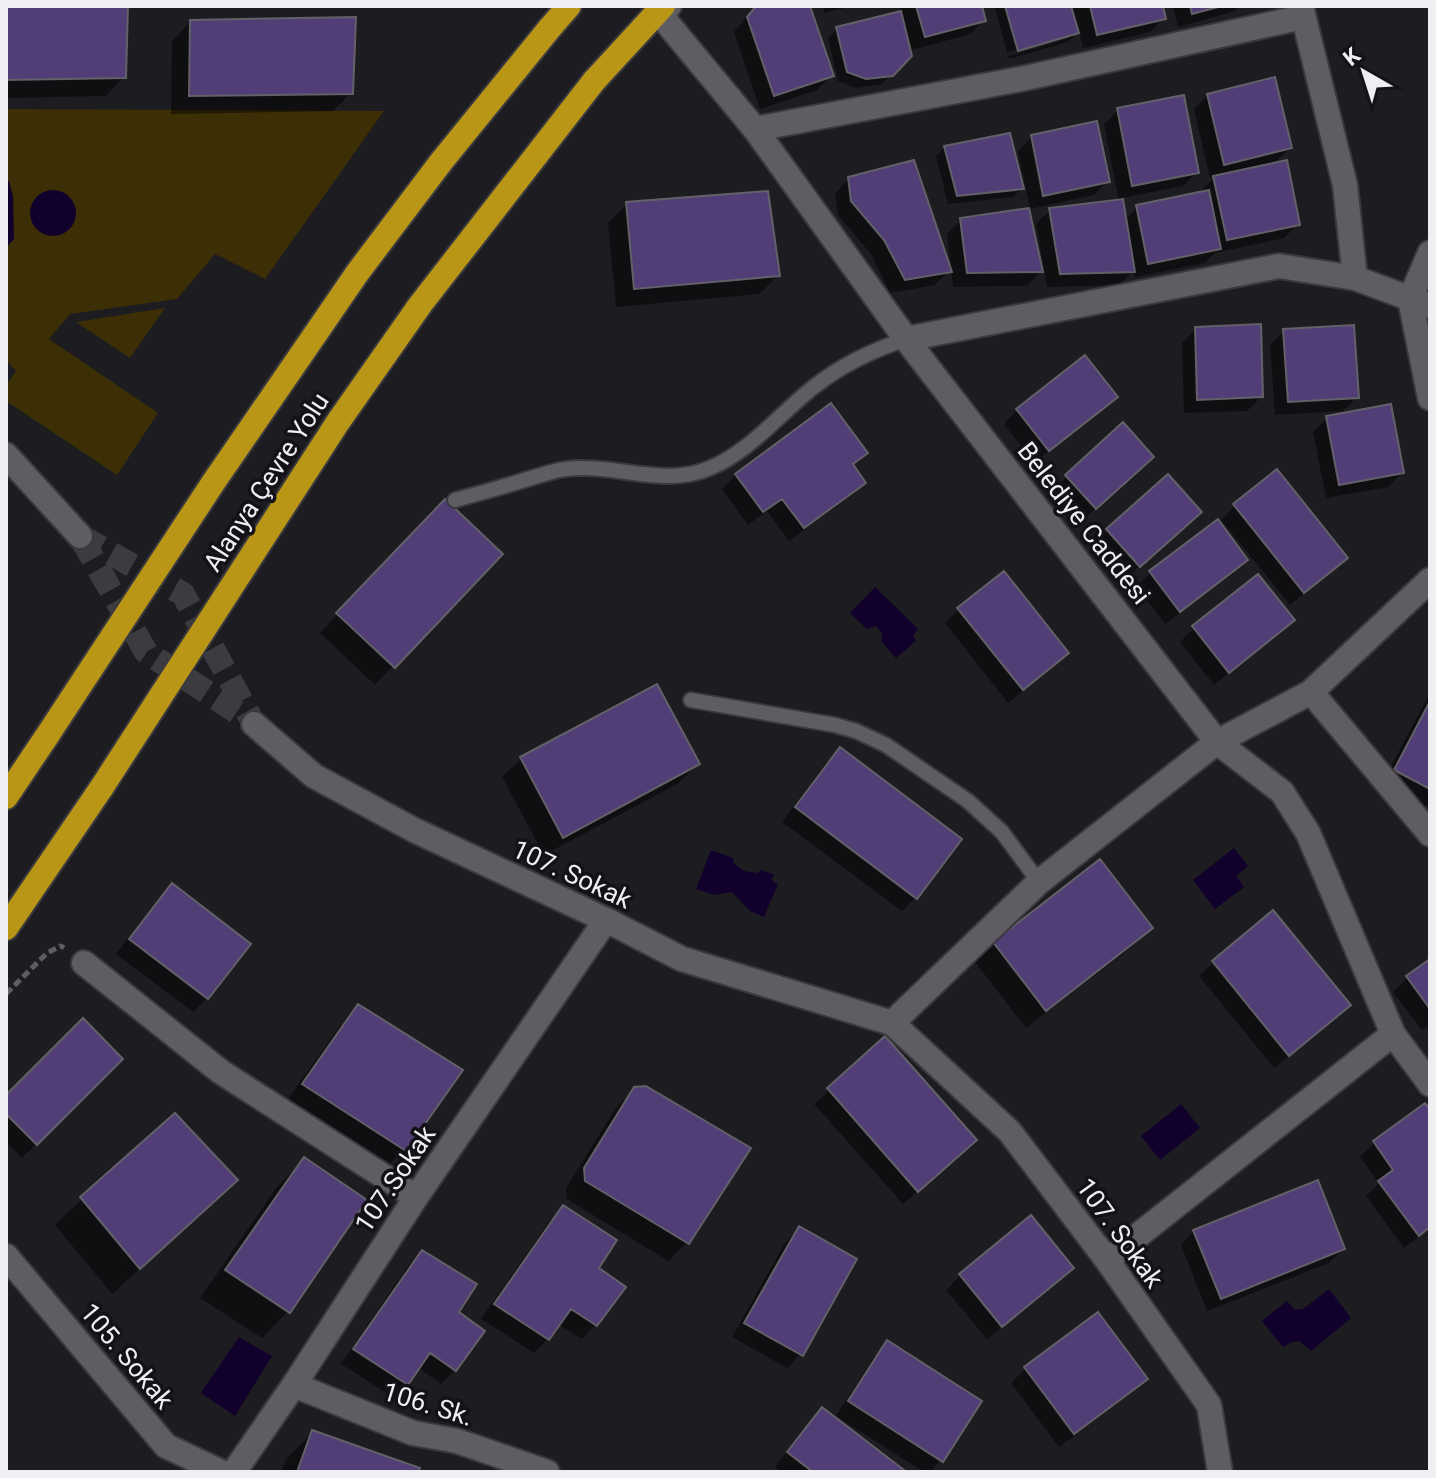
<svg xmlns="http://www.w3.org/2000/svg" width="1436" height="1478" font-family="Roboto,sans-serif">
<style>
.green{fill:#3c2f06}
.water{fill:#12002c}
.shadow{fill:#0007;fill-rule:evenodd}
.building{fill:#513e77;stroke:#636168;stroke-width:2}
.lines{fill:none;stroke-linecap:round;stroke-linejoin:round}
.street-tunnel{stroke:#3c3c40;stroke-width:24;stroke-dasharray:24 12;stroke-linecap:butt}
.lane-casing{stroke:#3a393e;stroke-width:18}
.street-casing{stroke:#3a393e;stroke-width:28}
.highway-casing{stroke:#3a393e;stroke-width:28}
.path{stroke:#5e5d62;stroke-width:5;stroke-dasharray:8 4;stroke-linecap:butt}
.lane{stroke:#5f5d63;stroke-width:14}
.street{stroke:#5f5d63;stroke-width:24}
.highway{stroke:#ba9616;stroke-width:24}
.highway-bridge-casing{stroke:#3a393e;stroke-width:28;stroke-linecap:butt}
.highway-bridge{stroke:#ba9616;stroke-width:24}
.labels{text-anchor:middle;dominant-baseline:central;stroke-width:7;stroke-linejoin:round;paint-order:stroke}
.street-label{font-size:26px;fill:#efeef2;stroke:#141218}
</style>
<rect width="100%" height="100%" fill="#1d1c21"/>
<path class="green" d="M6,109l378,2 -119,168 -50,-25 -38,45 -107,15 -21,25 109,74 -41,62 -111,-74v-15l10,-15 -10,-11z
M165,308l-35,50 -54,-36z"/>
<path class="water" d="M6,180l3,1 4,15 1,43 -8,9z
M30 213a23 23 0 1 1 46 0a23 23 0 1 1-46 0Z
M875,587l43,42 -5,7 3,5 -20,17 -15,-17 2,-7 -7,-8 -9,3 -17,-16z
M1234,848l14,18 -12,10 8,11 -29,22 -22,-29z
M711,850l22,8 1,6 10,7 13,2 4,-3 14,5 -4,4 3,4 4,1 -14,33 -14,-6 -18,-19 -18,3 -18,-6z
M1181,1104l19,24 -40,32 -19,-24z
M1329,1289l22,29 -40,33 -12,-10 -7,1 -9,5 -21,-26 25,-20 8,9 8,-1z
M239,1337l33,19 -37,60 -34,-23z"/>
<path class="shadow" d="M6,6h120l-2,71 -18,19 -100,2z
M755,6h53l23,70 -14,14 -57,19 -26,-77z
M823,6h30l-29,7z
M899,6h81l4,14 -14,14 -61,17 1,4 -28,29 -26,4 -18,-7 -10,-43 9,-9 64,-16z
M998,6h163l3,12 -14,14 -67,16 -4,-17 -11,11 -59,17 -14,-50zM1069,34v4l-60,18 -1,-4z
M1173,6h67l-5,5 -57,16z
M190,22l161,71 -18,18 -162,3 1,-73z
M1208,95l82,53 -18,17 26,59 -14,14 -69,15 -10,10 -70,14 -2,-6 -14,14 -72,2 -11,-63 14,-14 69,-8 -15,-78 14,-14 79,62 -14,14 -62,12 4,22 12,-13 64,-13 -1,-2 16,-16 -6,2 -16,-69z
M1032,137l76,44 -14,14 -64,14 -12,-58z
M945,147l76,39h3l-11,11 -65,7 -12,-48z
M849,179l100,92 -14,14 -45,8 -19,-39 -33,-39 -3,-22z
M627,204l151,72 -19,18 -143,13 -8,-84z
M961,220l79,50 3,-1 -16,17 -74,1 -6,-53z
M1196,329l65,68 -14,14 -63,2 -2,-70z
M1284,331l73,66 -14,14 -68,4 -5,-70z
M1115,397l-14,13 -67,53 -30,-39 13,-14z
M1327,418l75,55 -14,14 -62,11 -13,-66z
M1123,425l20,40 -57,52 -29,-31z
M866,453l-14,13 11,16 -13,14 -61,45 -22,-30 -19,14 -26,-36 14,-14z
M1167,476l18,50 -60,53 -32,-35z
M1235,506l96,65 -41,34 -69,-85z
M427,520l73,34 -125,131 -55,-52z
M1245,560l-13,14 -67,50 -28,-37 13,-14z
M959,609l107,44 -13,14 -45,36 -63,-80z
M1292,620l-14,13 -64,52 -34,-43 14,-14z
M656,687l42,77 -19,19 -135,72 -42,-78 19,-18z
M1430,693v109l-5,5 -44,-22z
M840,749l75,149 -13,13 -120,-89 44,-59z
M1100,862l50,66 -18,19 -106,81 -51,-66 19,-18z
M172,886l35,112 -14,14 -77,-58 42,-54z
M1273,913l75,92 -14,14 -60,49 -75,-92 14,-13z
M1430,961v64l-8,5 -29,-38 14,-14z
M358,1007l46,142 -18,19 -101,-65 55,-77z
M885,1039l75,115 -57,50 -89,-100z
M120,1059l-98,99 -16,-16v-45z
M635,1089l114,59 -62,95 -19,18 -101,-62 -1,-11 50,-80z
M1425,1105l5,7v123l-3,-4 -23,17 -38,-52 13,-13 -19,-26 14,-14z
M304,1160l-16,151 -26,27 -62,-40 77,-111z
M82,1199l127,7 -97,88 -57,-69z
M563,1208l34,60 26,19 -28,38 -13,14 -24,-15 -10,15 -14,14 -53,-34 68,-97z
M1031,1218l26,63 -70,58 -41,-49 14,-14z
M799,1229l2,125 -14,14 -55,-31 53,-94z
M1194,1231l149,18 -14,14 -122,48 -26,-66z
M422,1252l34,60 -1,58 -14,14 -23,-16 -11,15 -14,14 -52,-33 67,-98z
M1098,1315l47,64 -14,14 -72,54 -48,-64 14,-14z
M887,1343l54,117 -11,12h-6l-88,-56 38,-59z
M822,1409l78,63h-119l-6,-5 34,-44z
M313,1432l103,40h-135l5,-13z"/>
<path class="building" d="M6,6h122l-2,72 -120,2z
M756,6h54l24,70 -60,20 -27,-79z
M916,6h66l4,15 -61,16z
M1005,6h66l8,27 -61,18z
M1090,6h73l3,13 -69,16z
M1190,6h32l-30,8z
M901,11l11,45 -19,20 -27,3 -19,-7 -11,-45z
M356,17l-3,77 -164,2 1,-76z
M1275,77l17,71 -68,17 -17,-71z
M1184,95l15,78 -67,13 -15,-78z
M1097,121l13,61 -67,14 -12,-61z
M1010,133l14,56 -67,7 -13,-50z
M914,160l38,112 -47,8 -21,-40 -33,-39 -3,-24z
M1287,160l13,65 -73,15 -14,-64z
M1209,190l12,59 -73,15 -12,-59z
M768,191l12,85 -146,13 -8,-87z
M1123,199l12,73 -75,2 -11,-66z
M1029,208l14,64 -76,1 -7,-55z
M1261,324l2,73 -66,3 -2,-73z
M1354,325l5,73 -71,4 -5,-73z
M1085,355l33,42 -69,54 -33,-42z
M831,403l37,50 -15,11 13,19 -62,45 -22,-29 -19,13 -28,-38z
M1391,404l13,69 -65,12 -13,-69z
M1123,422l31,35 -58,52 -31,-34z
M1277,469l71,89 -44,35 -71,-89z
M1168,474l34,38 -62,55 -34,-38z
M445,499l58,55 -108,114 -59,-55z
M1218,519l30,41 -68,52 -31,-41z
M1004,571l65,82 -46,37 -66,-82z
M1258,574l37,46 -66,53 -37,-47z
M657,684l43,80 -137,74 -43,-81z
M1430,701v88l-36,-19z
M840,747l122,92 -45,60 -122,-92z
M1100,859l53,69 -107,83 -53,-69z
M172,883l79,61 -43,55 -79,-60z
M1273,910l78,95 -62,51 -77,-95z
M1430,959v50l-24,-33z
M358,1004l105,66 -57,81 -104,-67z
M83,1018l40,41 -86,86 -31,-31v-19z
M885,1036l92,104 -59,52 -91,-104z
M646,1086l105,62 -62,96 -104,-63 -1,-13 50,-81z
M1425,1103l5,6v118l-11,9 -41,-55 15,-11 -20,-29z
M175,1113l63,67 -98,89 -60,-72z
M304,1157l63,43 -77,113 -65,-43z
M1318,1180l27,69 -124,50 -28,-69z
M563,1205l54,35 -18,28 27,19 -29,39 -26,-17 -22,31 -55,-36z
M1031,1215l43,53 -72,59 -43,-53z
M799,1226l58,33 -54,97 -59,-33z
M422,1250l55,34 -18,28 26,19 -29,40 -26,-18 -22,32 -55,-36z
M1098,1312l50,67 -74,55 -50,-67z
M887,1340l95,61 -39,61 -95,-61z
M822,1407l82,63 -2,2h-89l-26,-20z
M312,1430l108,38 -2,4h-121z"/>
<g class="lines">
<path class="street-tunnel" d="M80,536l103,58 71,130
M81,538l65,114 106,70"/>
<defs>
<path id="lane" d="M455,500c26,-7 51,-14 76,-22 11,-3 24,-8 35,-9 49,-6 98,19 144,-1 41,-17 71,-56 105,-82 28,-22 58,-36 91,-47
M691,700l144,25 21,6 30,14 82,56 34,31 37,50"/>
<path id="street" d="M669,6l-11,6 97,117 151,210 311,403 65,50 26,41 85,201 37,50
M1301,6l44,179 10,93
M755,129l266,-50 282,-62
M1430,253l-20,46 20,99
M906,339l373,-73 76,12 75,28
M6,455l74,81
M1311,692l119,-112
M254,724l60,52 100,54 192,90 76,39 210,64 118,109 97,128 102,145 11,67
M84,963l137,109 195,125
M892,1023l147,-141 178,-140 94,-50 119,142
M6,1256l160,190 55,26
M1107,1260l286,-226
M294,1385l119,48 44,8 90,31
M234,1472l60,-87 122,-188 190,-277"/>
<path id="highway" d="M549,29l20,-23
M594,81l69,-75
M6,797l41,-61
M6,928l96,-141"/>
</defs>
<use href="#lane" class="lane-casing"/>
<use href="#street" class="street-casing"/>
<use href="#highway" class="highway-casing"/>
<path class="path" d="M6,994l41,-41 14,-7 3,2"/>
<use href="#lane" class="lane"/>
<use href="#street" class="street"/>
<use href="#highway" class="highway"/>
<defs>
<path id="highway-bridge" d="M47,736l166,-253 145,-211 83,-110 108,-133
M102,787l236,-365 82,-117 174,-224"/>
</defs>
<use href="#highway-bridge" class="highway-bridge-casing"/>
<use href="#highway-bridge" class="highway-bridge"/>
</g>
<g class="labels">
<g class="street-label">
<text transform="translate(266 482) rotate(-57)">Alanya Çevre Yolu</text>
<text transform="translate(1084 523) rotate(52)">Belediye Caddesi</text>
<text transform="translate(572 874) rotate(25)">107. Sokak</text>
<text transform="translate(395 1179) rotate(-56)">107.Sokak</text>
<text transform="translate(1120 1233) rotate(54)">107. Sokak</text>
<text transform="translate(127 1356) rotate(50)">105. Sokak</text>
<text transform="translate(428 1404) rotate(17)">106. Sk.</text>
</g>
</g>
<rect width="1436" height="1478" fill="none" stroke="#efeef2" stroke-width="16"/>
<g transform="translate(1364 72) rotate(321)" stroke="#141218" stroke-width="6" paint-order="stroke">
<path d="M0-6L14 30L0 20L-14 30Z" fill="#efeef2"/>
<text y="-12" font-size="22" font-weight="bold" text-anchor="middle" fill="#efeef2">K</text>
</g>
</svg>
